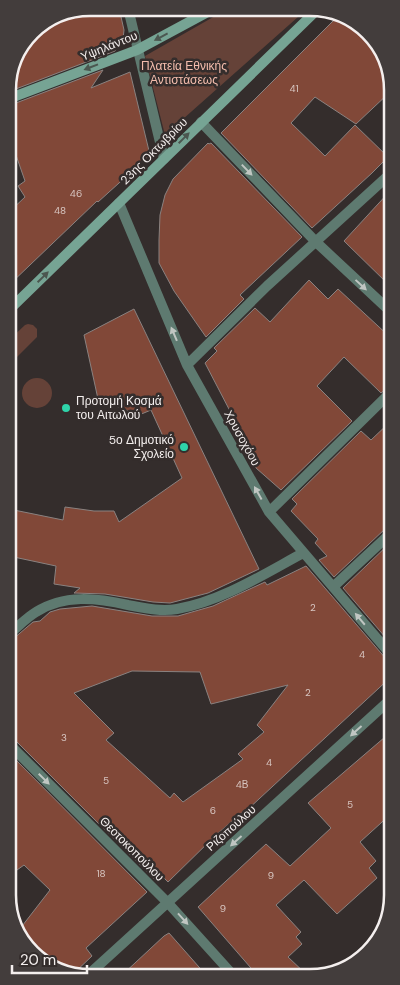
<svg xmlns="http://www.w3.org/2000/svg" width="400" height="985" font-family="'DM Sans',sans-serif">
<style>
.green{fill:#654238}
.building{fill:#814838;stroke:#8a8280;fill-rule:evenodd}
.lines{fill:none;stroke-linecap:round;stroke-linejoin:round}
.street{stroke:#5e7a70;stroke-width:10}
.secondary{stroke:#76a494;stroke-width:10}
.oneway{fill:#4b5750}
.oneway2{fill:#c0c6c2}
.poi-dot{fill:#2fd4aa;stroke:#342d2c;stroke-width:2}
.labels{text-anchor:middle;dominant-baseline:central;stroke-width:5;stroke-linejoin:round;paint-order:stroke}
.number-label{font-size:10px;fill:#d7c5c0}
.street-label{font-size:12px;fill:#f4efee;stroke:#342d2c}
.park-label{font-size:12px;fill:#f4bdad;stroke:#342d2c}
.poi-label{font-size:12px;fill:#f4efee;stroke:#342d2c;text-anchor:start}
.rim{fill:none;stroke:#f4efee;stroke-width:2.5}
</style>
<rect width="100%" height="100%" fill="#342d2c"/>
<path class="green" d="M229,8l78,1 -142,126 -20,-79z
M28,324l5,1 4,4v8l-28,28 -1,-24 17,-16z
M22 393a15 15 0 1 1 30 0a15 15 0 1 1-30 0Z"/>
<path class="building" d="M90,8h29l5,22 -1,9 -8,12 -107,41v-8l27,-56z
M341,17l27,14 22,38v23l-34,32 -41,-27 -24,26 34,33 30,-31 33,32 -16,16 -60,55 -91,-95 112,-112z
M103,70l-12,18 39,-16 20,83 -52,47 -1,-1 -89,85v-73l17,-16 -7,-11 7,-5 -17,-49v-26z
M208,143l1,1 2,-1 91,94 -62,58 4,4 -38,38 -32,-46 -15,-28v-23l1,-25 5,-20 8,-16z
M390,191v95l-46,-45z
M309,280l19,19 10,-10 53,49v47l-10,8 -37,-36 -27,29 35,35 -71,69 -25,-22 -26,-57 -25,-48 12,-12 -3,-3 41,-40 15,14z
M134,309l125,260 -51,24 -38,10 -17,-1 -48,-8 -31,-1 6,-5 -26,-4 2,-18 -47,-10v-47l54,11 2,-13 29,4h20l5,11 63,-44 -31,-68 -12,5 -41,-16 -14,-64z
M391,421v105l-5,2 -52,49 -15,-17 8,-4 -12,-13 3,-4 -27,-28 6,-7 -5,-5 69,-68 10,9z
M391,542v80l1,23 -49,-57z
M306,566l81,94 5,3v13l-146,135 -1,-1 -29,25 -48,47 -5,-5 -6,5 -142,-142 -5,-2 -1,-97 4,-2 20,-17 7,-1 10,-9 10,-3 32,-3 60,10h26l35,-10 52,-24 2,3zM132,671l68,1 11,32 77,-19 -31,40 7,7 -26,22 5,5 -60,43 -9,-9 -4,5 -64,-58 8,-7 -40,-40z
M392,731v82l-32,29 16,19 -7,7 8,10 -40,36 -33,-34 -28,25 25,27 -5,5 6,7 -14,13 19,18h-50l-59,-68 68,-63 24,22 41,-38 -23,-25z
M10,754l137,138 -61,56 6,8 -20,19 -37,-18 -16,-27 31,-40 -26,-25 -14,10z
M169,933l37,42 -85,1 43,-40z"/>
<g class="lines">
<path class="street" d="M128,8l36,151
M201,122l115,120 75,70
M119,203l68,162 82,147 123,144
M187,365l80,-79 123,-112
M269,512l122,-120
M333,587l58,-54
M9,634c9,-7 17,-16 27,-22 28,-18 61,-14 92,-7 16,3 33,7 49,4 45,-8 87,-35 126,-56
M10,745l158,158 65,72
M87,976l305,-278"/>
<path class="secondary" d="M8,99l129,-49 78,-42
M8,311l310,-302"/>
</g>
<defs><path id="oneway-solid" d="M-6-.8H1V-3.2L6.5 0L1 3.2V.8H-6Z" transform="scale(1.25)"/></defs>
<g class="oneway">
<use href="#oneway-solid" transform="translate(161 37) rotate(152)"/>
<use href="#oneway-solid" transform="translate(91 67) rotate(159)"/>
<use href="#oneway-solid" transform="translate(184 138) rotate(-45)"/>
<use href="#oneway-solid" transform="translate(43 277) rotate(-44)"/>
</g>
<g class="oneway2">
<use href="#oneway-solid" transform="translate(247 170) rotate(46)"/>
<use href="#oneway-solid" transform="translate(361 285) rotate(43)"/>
<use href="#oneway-solid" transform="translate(174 334) rotate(-113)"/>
<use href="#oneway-solid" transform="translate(258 493) rotate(-119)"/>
<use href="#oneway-solid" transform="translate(360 619) rotate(-130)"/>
<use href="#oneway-solid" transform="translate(356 731) rotate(138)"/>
<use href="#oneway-solid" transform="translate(44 779) rotate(45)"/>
<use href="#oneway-solid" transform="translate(236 841) rotate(138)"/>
<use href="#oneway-solid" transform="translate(183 919) rotate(48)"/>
</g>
<g class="poi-dot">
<circle cx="66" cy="408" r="5"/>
<circle cx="184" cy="447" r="5"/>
</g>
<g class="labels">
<g class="number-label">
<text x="294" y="88">41</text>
<text x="76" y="193">46</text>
<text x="60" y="210">48</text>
<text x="313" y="607">2</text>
<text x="362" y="654">4</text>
<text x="308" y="692">2</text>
<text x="64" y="737">3</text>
<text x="269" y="762">4</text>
<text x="106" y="780">5</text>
<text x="242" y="784">4Β</text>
<text x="350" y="804">5</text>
<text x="213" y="810">6</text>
<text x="101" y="873">18</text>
<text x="271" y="875">9</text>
<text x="223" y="908">9</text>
</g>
<g class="street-label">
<text transform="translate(109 46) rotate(-22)">Υψηλάντου</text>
<text transform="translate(154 151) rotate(-45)">23ης Οκτωβρίου</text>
<text transform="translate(242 438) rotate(61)">Χρυσοχόου</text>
<text transform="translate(231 828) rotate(-42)">Ριζοπούλου</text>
<text transform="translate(132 849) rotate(45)">Θεοτοκοπούλου</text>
</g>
<g class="park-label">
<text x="184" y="66">Πλατεία Εθνικής<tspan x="184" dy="14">Αντιστάσεως</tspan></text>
</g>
<g class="poi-label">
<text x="76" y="401">Προτομή Κοσμά<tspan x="76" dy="14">του Αιτωλού</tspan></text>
<text x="174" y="440" text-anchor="end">5ο Δημοτικό<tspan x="174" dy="14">Σχολείο</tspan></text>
</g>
</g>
<path d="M0 0H400V985H0ZM90 16H310A74 74 0 0 1 384 90V895A74 74 0 0 1 310 969H90A74 74 0 0 1 16 895V90A74 74 0 0 1 90 16Z" fill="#433d3c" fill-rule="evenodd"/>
<path class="rim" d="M90 16H310A74 74 0 0 1 384 90V895A74 74 0 0 1 310 969H90A74 74 0 0 1 16 895V90A74 74 0 0 1 90 16Z"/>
<path d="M12 965v8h75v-8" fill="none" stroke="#f4efee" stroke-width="2.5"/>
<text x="20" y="965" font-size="15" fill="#f4efee" stroke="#342d2c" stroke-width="4" paint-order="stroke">20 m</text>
</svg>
